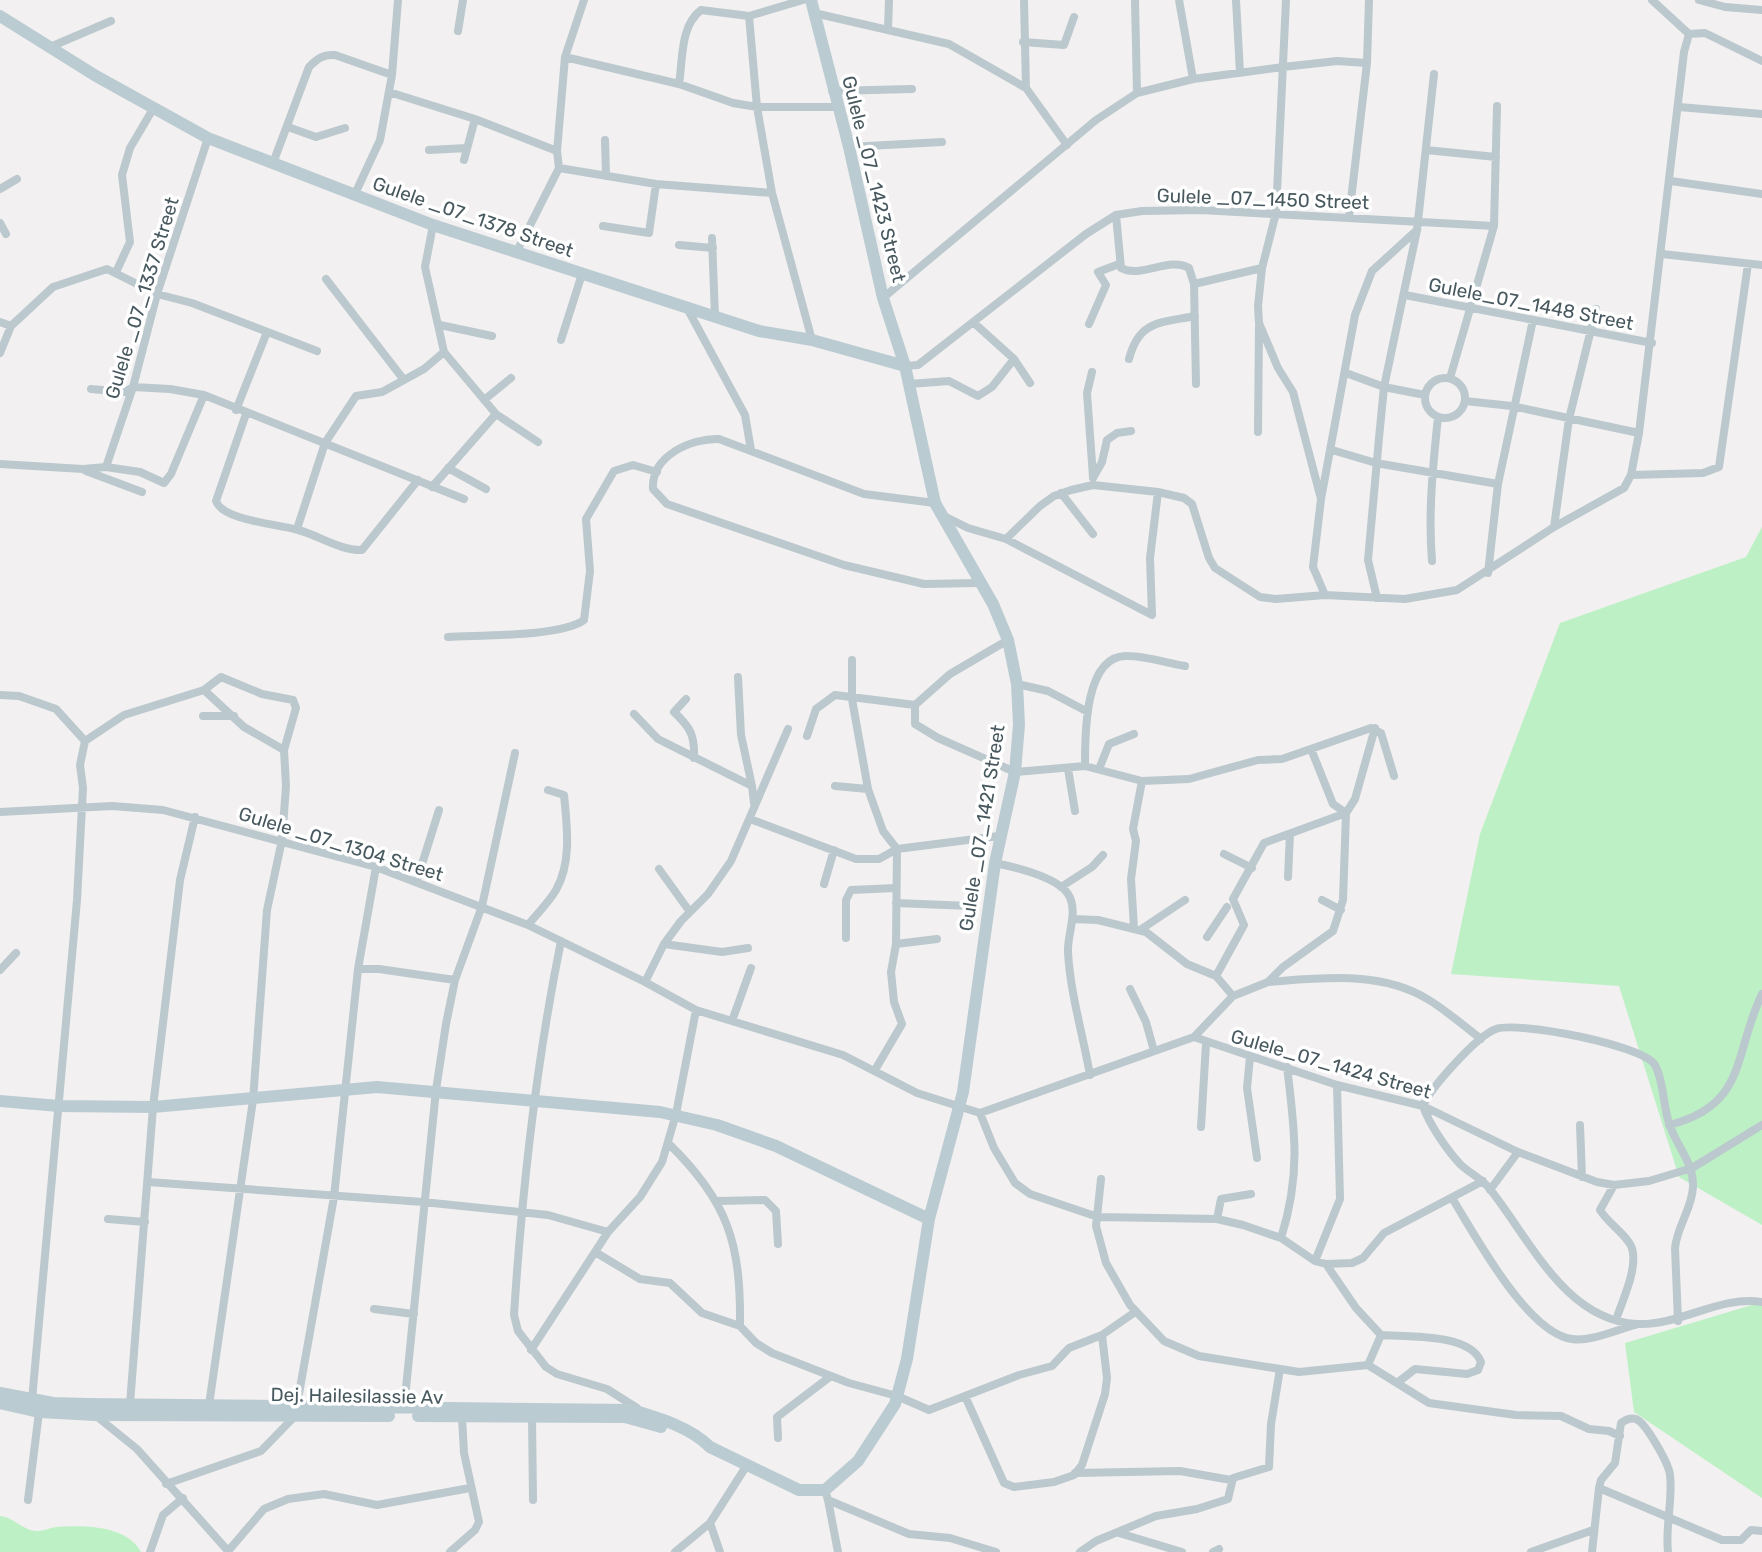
<svg xmlns="http://www.w3.org/2000/svg" width="1762" height="1552" font-family="Rubik,sans-serif">
<style>
.green{fill:#bdf1c5}
.lines{fill:none;stroke-linecap:round;stroke-linejoin:round}
.street{stroke:#bbc8cd;stroke-width:8}
.secondary{stroke:#bbcbd2;stroke-width:12}
.labels{text-anchor:middle;dominant-baseline:central;stroke-width:7;stroke-linejoin:round;paint-order:stroke}
.street-label{font-size:19px;fill:#47585e;stroke:#fff}
</style>
<rect width="100%" height="100%" fill="#f2f0f0"/>
<path class="green" d="M1762,527v698l-83,-48 -60,-191 -168,-12 29,-140 80,-211 186,-66z
M1762,1302v196l-128,-86 -9,-69z
M0,1516c13,1 23,14 35,15 6,1 14,-3 21,-4 27,-2 71,-2 85,25h-141z"/>
<g class="lines">
<path class="street" d="M1024,0l2,88 41,57
M1135,0l2,93
M1179,0l14,79
M1236,0l4,73
M1286,0l-10,213 -14,55 -4,38 1,17 19,45 15,24 28,107
M1652,0l37,34
M1699,0l26,7 37,3
M814,13l135,31 77,44
M749,16l8,91 15,86 40,147
M888,29l1,-29
M458,31l5,-31
M1689,34l16,-1 57,28
M1023,42l41,3 10,-28
M50,47l61,-26
M565,57l114,27 54,19 24,4h80
M679,84c4,-25 1,-58 22,-74l48,6 54,-16
M832,91l80,-2
M389,92l86,27 82,32
M1679,107l83,7
M288,127l28,10 29,-9
M605,140l1,36
M849,147l93,-5
M429,150l38,-2
M1426,150l70,7
M464,160l11,-41
M273,163l36,-96c8,-8 14,-13 26,-12l57,20
M559,168l97,16 116,9
M1671,181l91,13
M0,189l17,-10
M354,196l26,-56 12,-65 6,-75
M1116,215l5,53c21,11 48,-12 68,0l5,16 2,100
M1349,217l18,-154 2,-63
M0,223l6,11
M433,225l-8,42 19,85 52,62 42,28
M603,226l46,7 7,-49
M712,238l3,79
M679,245l34,3
M516,253l43,-85 -2,-17 8,-94 19,-57
M1662,254l100,11
M116,272l14,-30 -8,-67 8,-27 23,-39
M326,279l78,101
M1194,284l68,-16
M1405,295l247,48
M883,298l213,-178 41,-27 56,-14 90,-12 54,-6 30,2
M687,308l58,107 6,35
M0,322l11,4
M973,322l41,37 16,24
M1089,324l17,-39 -8,-13 21,-8
M440,325l52,11
M561,340l21,-66
M0,353l11,-27 42,-39 54,-18 50,25 35,9 125,48
M1129,359c10,-39 31,-36 66,-43
M905,366l13,-1 168,-131 30,-19 26,-4 59,-1 293,16
M1092,372l-5,21 6,84
M1346,373l38,14 41,8
M1425 398a20 20 0 1 1 40 0a20 20 0 1 1-40 0Z
M1450,378l44,-152 3,-120
M909,384l40,-3 29,15 14,-9 22,-28
M91,389l34,3 8,-5 37,2 34,6 260,104
M484,400l27,-22
M1465,401l47,5 127,27
M236,410l31,-78
M246,414l-30,87c7,20 63,23 82,29 20,5 43,21 64,20l56,-70
M1258,432l1,-106
M1332,450l44,13 122,21
M0,464l83,5 23,-2 34,5 24,11 7,-9 33,-79
M106,467l27,-80 24,-93 51,-156
M448,468l38,21
M86,471l56,21
M1631,475l72,-2 16,-6 29,-203
M1093,478l9,-16 5,-22 10,-7 14,-2
M432,487l64,-73
M1061,493l32,41
M935,503l-71,-9 -145,-55c-28,-1 -68,17 -66,50l14,15 177,61 80,19 54,-1
M944,516l24,12 38,11 146,76 -2,-57 8,-66
M1554,527l15,-108 27,-110
M297,529l28,-86 31,-47 26,-4 42,-23 20,-17
M1006,539l34,-33 14,-10 17,-6 22,-5 65,7 26,6 8,6 17,54 6,10 45,29 16,2 49,-4 80,4 52,-9 97,-63 70,-39 7,-13 8,-42 45,-381 5,-18
M1432,561c-4,-48 1,-96 6,-144
M1488,573l10,-89 35,-164
M1325,595l-12,-28 8,-68 34,-184 17,-44 45,-41
M1377,598l-9,-38 11,-122 5,-51 33,-157 17,-156
M448,637c31,-2 113,0 136,-17l6,-49 -4,-52 28,-48 19,-6 24,7
M1008,640l-58,34 -35,31v19l23,14 77,34 70,-6 57,15 47,-2 69,-19 24,-1 89,-31 10,5 13,43
M852,660v39l16,90 15,42 14,18 -1,95 -5,28 3,30 8,22 -27,46
M738,677l3,58 11,51
M1017,684l31,7 40,21
M204,690l17,-13 41,17 31,6 3,8 -12,42
M0,695l19,1 37,13 29,32
M686,699l-12,13c16,15 21,23 20,46
M634,714l24,25 94,47 2,17
M203,716h31
M807,736l9,-27 19,-14 80,10
M1085,766c0,-30 -1,-111 42,-110 19,0 40,7 58,10
M1068,769l7,42
M1099,769l10,-25 25,-10
M835,786l33,3
M0,812l112,-6 51,4 213,57 152,58 117,57 51,28 147,45 74,38 63,20 214,-76 143,48 86,21 95,46 79,30 17,3 35,-4 43,-13 70,-43
M750,819l106,40h23l18,-10 102,-13
M1224,854l28,14
M995,863c19,4 62,14 73,31 11,17 -1,40 0,58 2,40 15,83 22,123
M659,869l31,43
M1288,877l2,-43
M417,880l22,-70
M824,884l10,-34
M1061,887l31,-20 11,-12
M1322,900l19,10
M896,903l74,3
M1073,919l25,1 48,12 41,32 29,12 17,20
M528,925c9,-11 21,-23 28,-35 16,-28 11,-64 8,-95l-16,-5
M1134,928l-3,-49 5,-38 -3,-12 9,-48
M1140,930l45,-30
M1207,937l20,-30
M846,938v-38l5,-10 44,-2
M561,941c-25,123 -39,249 -47,374l4,16 28,36 11,7 50,15 30,19
M664,944l58,8 26,-4
M896,944l41,-5
M358,969h21l76,11
M0,970l16,-17
M1216,976l28,-51 -11,-26 31,-56 82,-30 9,-14 20,-71
M645,982l19,-38 17,-23 27,-27 23,-33 57,-132
M1268,982c53,-4 114,-12 161,18 18,11 35,26 52,39
M1130,989l16,33 8,29
M732,1021l19,-53
M1194,1037l39,-41 35,-14 15,-15 50,-36 10,-31 3,-87 -13,-9 -22,-55
M1250,1057l-3,31 10,70
M1423,1106c7,-18 55,-71 73,-77 22,-8 147,16 159,36 9,16 8,41 14,58 7,23 25,39 24,64 -1,22 -16,39 -18,61l3,73
M1423,1106c6,18 24,44 37,58 9,9 21,14 29,24 40,49 75,132 148,136 43,2 83,-29 125,-22
M980,1113l14,35 21,35 15,11 68,23 119,2 26,6 38,13 34,23 11,3 26,-1 11,-5 21,-25 99,-52
M1580,1125l2,52
M1669,1125c79,-20 64,-71 93,-131
M1201,1127l5,-83
M668,1143c60,58 73,100 72,183
M1101,1179l-5,47 10,37 24,42 34,36 35,15 100,16 69,-7 13,-30
M148,1182l275,20 125,13 60,17
M1614,1185l-14,25c8,13 22,21 30,34 11,19 -8,57 -14,76
M1490,1190l28,-38
M1452,1198c23,37 75,135 120,141 18,3 44,-9 63,-14
M717,1201l48,-1 11,11 2,33
M108,1219l37,3
M1217,1219l4,-20 30,-5
M1281,1238c20,-63 14,-107 6,-171
M595,1252l45,27 30,4 32,30 38,13 16,17 16,10 77,30 48,13 32,14 90,-35 33,-9 17,-18 33,-13 33,-23
M1315,1261l25,-62 -3,-114
M1326,1264l30,44 25,27c26,2 89,-2 100,27l-3,8 -11,4 -52,-5 -18,14
M374,1309l40,5
M531,1350l77,-118 32,-35 22,-35 14,-48 20,-104
M1368,1365l61,38 87,12 45,1 28,13 20,2 11,5
M965,1396l39,87 10,4 40,-5 20,-7 8,-10 23,-71 2,-16 -5,-43
M32,1400l45,-500 6,-112 -3,-23 5,-24 39,-26 80,-25 40,37 40,23 2,36 -4,54 -15,70 -14,190 -44,305
M130,1404l23,-297 27,-227 15,-63
M297,1405l37,-208 24,-228 18,-102
M404,1408l32,-318 10,-66 9,-44 27,-74 33,-153
M95,1415l42,34 92,103
M532,1417l1,83
M778,1438l-1,-21 54,-41
M1075,1473l105,-2 51,9
M166,1484l95,-33 35,-36
M1599,1488l123,52h19l10,-10 11,1
M825,1490l3,10 81,34 41,4 46,14
M28,1500l11,-88
M828,1500l10,52
M710,1523l10,29
M1119,1533l63,19
M229,1550l35,-41 24,-10 36,-5 53,11 93,-17
M150,1552l13,-37 20,-17
M450,1552l25,-22 4,-8 -15,-69 -2,-36
M675,1552l35,-29 37,-58
M1080,1552l16,-11 60,-25 41,-7 31,-10 5,-21 36,-11 2,-43 9,-55
M1213,1552l6,-3
M1531,1552l62,-22
M1592,1552l7,-64 2,-8 14,-17 6,-40c4,-3 9,-6 15,-4 10,4 33,45 34,56 3,25 -5,51 -2,77"/>
<path class="secondary" d="M0,16l96,60 112,62 225,87 326,106 53,9 93,26
M0,1101l59,5 94,1 224,-20 283,25 57,13 59,21 153,73
M0,1393l53,10 34,1 545,6c27,8 58,17 78,37l89,43h26l33,-29 37,-57 12,-45 22,-140 34,-127 32,-229 20,-91 4,-47 -2,-41 -9,-44 -15,-36 -58,-101 -30,-137 -22,-68 -34,-151 -38,-147
M0,1403l39,9 56,3 294,1
M418,1416l207,1 36,10"/>
</g>
<g class="labels">
<g class="street-label">
<text transform="translate(874 179) rotate(76)">Gulele _07_1423 Street</text>
<text transform="translate(1263 199) rotate(2)">Gulele _07_1450 Street</text>
<text transform="translate(473 217) rotate(19)">Gulele _07_1378 Street</text>
<text transform="translate(142 298) rotate(-73)">Gulele _07_1337 Street</text>
<text transform="translate(1531 304) rotate(11)">Gulele_07_1448 Street</text>
<text transform="translate(982 828) rotate(-81)">Gulele _07_1421 Street</text>
<text transform="translate(341 844) rotate(17)">Gulele _07_1304 Street</text>
<text transform="translate(1331 1064) rotate(16)">Gulele_07_1424 Street</text>
<text transform="translate(357 1396) rotate(1)">Dej. Hailesilassie Av</text>
</g>
</g>
</svg>
